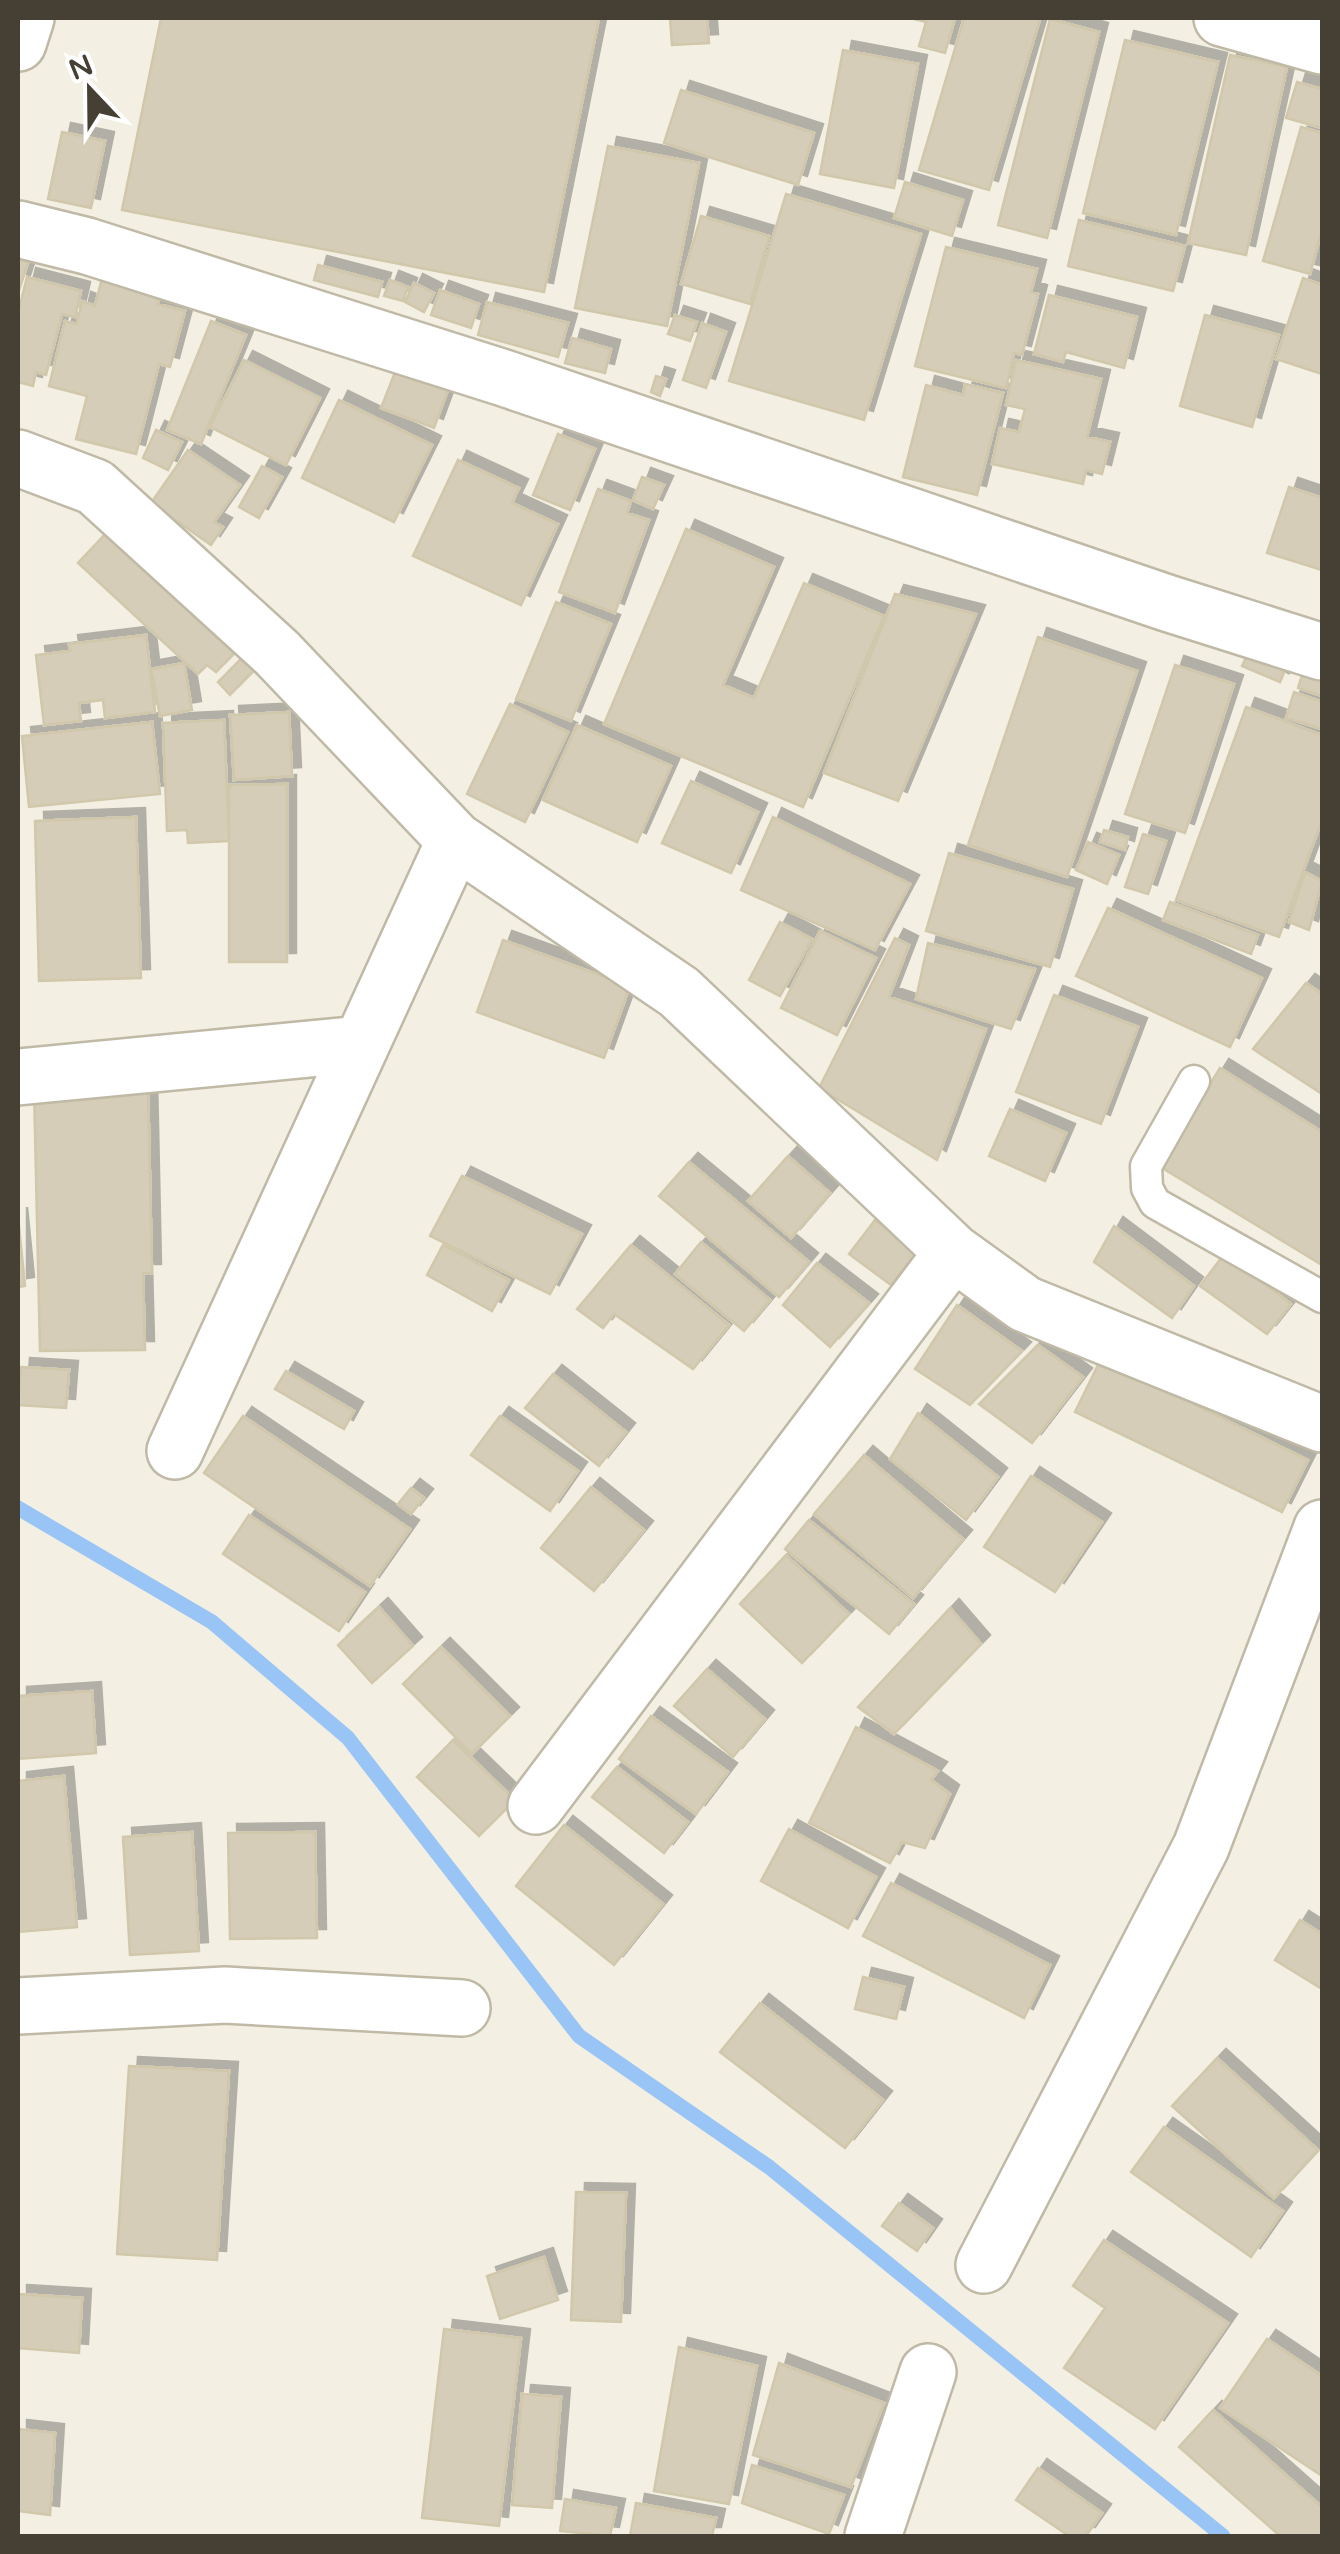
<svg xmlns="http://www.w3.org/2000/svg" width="1340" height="2554" font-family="'Varela Round',sans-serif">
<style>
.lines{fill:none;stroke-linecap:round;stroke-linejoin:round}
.stream{stroke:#99c4f6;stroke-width:15}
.building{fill:#d5cdb7;stroke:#d1c7aa;stroke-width:2.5;filter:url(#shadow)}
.service-casing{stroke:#bfb9a5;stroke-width:35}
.minor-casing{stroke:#bfb9a5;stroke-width:60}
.service{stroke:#fff;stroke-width:30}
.minor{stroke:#fff;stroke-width:55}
</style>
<defs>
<filter id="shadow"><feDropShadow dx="9" dy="-9" stdDeviation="0" flood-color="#0004"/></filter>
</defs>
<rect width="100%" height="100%" fill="#f3f0e3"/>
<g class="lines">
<path class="stream" d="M18,1508l194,114 136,116 231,298 190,131 454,369"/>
</g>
<path class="building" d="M161,18h438l-55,274 -422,-82z
M670,18h37l2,25 -37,2z
M910,18h45l-10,35 -26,-7 7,-24z
M964,18l76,1 -51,171 -70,-20z
M1050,19l49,13 -52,206 -49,-13z
M1125,40l93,22 -42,173 -93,-22z
M843,50l75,14 -24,124 -74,-14z
M1230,55l57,12 -41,188 -58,-12z
M1297,82l25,7v39l-36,-10z
M681,90l133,43 -16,52 -134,-42z
M1301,127l21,6v97l-12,44 -47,-13z
M62,132l43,9 -14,67 -43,-9z
M608,146l91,17 -32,163 -92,-18z
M905,182l58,18 -11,36 -58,-18z
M786,194l135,40 -57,186 -135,-39z
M701,216l68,20 -19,68 -69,-20z
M1079,220l106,26 -12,45 -105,-25z
M946,247l91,22 -6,23 7,2 -16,61 -8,-2 -8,35 -91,-22z
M18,256l11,4 -11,33z
M318,265l64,17 -4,15 -64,-17z
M103,274l59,15 -4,15 27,7 -15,56 -11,-3 -23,90 -60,-15 11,-43 -38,-10 16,-65 12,3 5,-23 13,5z
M27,277l54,14 -6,26 -13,-3 -16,61 -10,-3 -3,14 -15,-4v-69z
M1303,278l19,7v89l-46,-15z
M390,280l18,7 -5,14 -19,-5z
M414,283l20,10 -10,19 -19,-10z
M440,290l39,14 -8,24 -40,-13z
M1049,295l88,22 -13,51 -58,-16 -3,10 -29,-8z
M487,302l81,21 -10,34 -80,-22z
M675,315l22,7 -7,19 -22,-7z
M1205,315l74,20 -27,92 -72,-21z
M211,321l35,14 -45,109 -34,-14z
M702,323l24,9 -20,56 -23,-8z
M572,338l39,11 -6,24 -40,-10z
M244,360l76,38 -34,67 -76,-38z
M1016,360l85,19 -14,58 23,5 -8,32 -16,-4 -3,14 -91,-20 8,-36 19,4 6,-23 -19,-4z
M397,367l52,20 -15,41 -53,-20z
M656,376l10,3 -6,17 -9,-4z
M965,384l38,9 -26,102 -74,-18 23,-92 37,10z
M339,400l93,45 -38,77 -92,-44z
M156,430l26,12 -14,28 -25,-12z
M558,434l37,15 -25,61 -37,-15z
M188,450l52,35 -26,37 9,5 -12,18 -60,-42z
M458,460l61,28 -7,15 46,21 -37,81 -108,-49z
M262,466l20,11 -23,41 -20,-11z
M642,477l22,8 -11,24 -20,-9z
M1289,487l33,11v72l-55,-17z
M598,489l33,12 -4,12 22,7 -34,93 -56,-21z
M112,527l130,118 -26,27 -9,-7 -9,9 -120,-111z
M686,529l88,38 -51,118 31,13 50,-115 80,33 -81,191 -199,-83z
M895,594l81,20 -78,187 -74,-28z
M556,602l55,22 -40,97 -55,-22z
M146,635l9,77 -50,6 -2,-18 -24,3 2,18 -37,4 -8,-70 34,-4 -1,-7z
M1038,637l99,34 -70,206 -99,-32z
M1252,645l37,16 -9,21 -38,-16z
M249,651l12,12 -31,32 -12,-13z
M184,663l8,47 -32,6 -9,-47z
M1306,663l16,5v28l-24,-8z
M1175,665l59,19 -49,149 -60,-19z
M1294,692l28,10v27l-36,-11z
M510,704l58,28 -43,90 -58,-28z
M1246,707l76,28v85l-43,117 -103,-37z
M289,712l3,64 -58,4 -4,-65z
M224,720l5,121 -41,2 -1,-13 -20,1 -4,-108z
M152,722l8,72 -131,13 -7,-71z
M577,725l94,41 -34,76 -94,-42z
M691,781l67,31 -27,61 -69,-30z
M287,784v178h-58v-177z
M136,817l5,161 -102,3 -4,-160z
M773,817l137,67 -35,66 -134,-60z
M1104,830l24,7 -3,13 -25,-8z
M1143,834l23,7 -18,53 -23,-7z
M1088,842l31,13 -12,29 -31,-14z
M949,853l124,36 -23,78 -124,-36z
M1305,872l17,9 -13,49 -20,-8z
M1170,902l88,33 -7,19 -88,-34z
M1108,908l154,70 -32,69 -154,-71z
M780,922l32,17 -32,57 -31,-16z
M820,931l56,27 -39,77 -56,-27z
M895,938l14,7 -20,52 97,32 -49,131 -118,-72z
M503,940l127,46 -26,72 -127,-46z
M928,943l107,26 -24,60 -95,-30z
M1306,983l16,11v100l-69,-45z
M1054,995l84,32 -37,97 -85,-32z
M1220,1068l102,64v133l-163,-99z
M148,1086l4,187h-9l2,77 -105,1 -6,-262z
M1010,1109l56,24 -21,48 -56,-25z
M788,1156l42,37 -39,45 -43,-37z
M689,1162l120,100 -30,35 -120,-101z
M462,1176l120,58 -32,60 -120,-58z
M18,1216l7,70 -7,1z
M875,1220l42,32 -26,33 -42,-31z
M1114,1226l80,60 -22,32 -78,-56z
M701,1242l69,58 -26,31 -69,-57z
M443,1245l66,35 -17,31 -65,-36z
M631,1245l98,80 -36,44 -79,-55 -11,14 -26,-19z
M1225,1253l66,51 -24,30 -67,-48z
M817,1263l52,40 -39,44 -47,-42z
M957,1305l65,46 -52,54 -55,-36z
M1038,1345l45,32 -51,66 -53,-39z
M1101,1359l207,101 -26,52 -207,-100z
M21,1367l48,3 -3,38 -48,-3z
M286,1371l68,40 -10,18 -69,-40z
M553,1374l73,58 -27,34 -74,-58z
M918,1413l80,64 -32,43 -76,-61z
M243,1416l167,113 -40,57 -166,-113z
M500,1416l78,55 -28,40 -79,-56z
M864,1455l99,84 -50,59 -99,-84z
M1031,1476l71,46 -47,70 -71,-45z
M591,1487l53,43 -50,61 -53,-43z
M411,1488l13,10 -13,16 -13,-10z
M249,1515l116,77 -26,39 -116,-77z
M809,1520l105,84 -25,30 -104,-85z
M786,1555l63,59 -47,49 -62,-59z
M379,1607l34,39 -41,37 -34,-38z
M950,1608l31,36 -87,90 -36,-27z
M441,1647l69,69 -38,38 -69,-70z
M707,1669l58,50 -32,38 -59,-51z
M92,1691l4,62 -78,6v-63z
M651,1716l77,56 -32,42 -77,-55z
M856,1727l82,44 -7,9 19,14 -25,54 -23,-6 -12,21 -81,-40z
M453,1740l62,60 -36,36 -62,-59z
M617,1767l71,55 -24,31 -72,-56z
M64,1776l13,151 -59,5v-151z
M564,1825l99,79 -49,61 -98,-79z
M789,1829l87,48 -28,51 -87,-47z
M192,1832l7,119 -69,4 -7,-118z
M315,1832l2,106 -87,1 -2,-106z
M891,1883l159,82 -26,53 -161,-82z
M1300,1920l22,14v55l-47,-29z
M863,1977l41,10 -8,32 -41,-10z
M760,2003l123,97 -38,48 -125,-96z
M1217,2058l101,92 -44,48 -102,-92z
M129,2066l100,5 -12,189 -100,-6z
M1164,2127l119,84 -32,46 -120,-85z
M576,2192l50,1 -5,129 -50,-2z
M899,2203l34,25 -16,23 -35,-25z
M1104,2240l124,83 -73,106 -91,-61 41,-60 -32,-22z
M544,2257l14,43 -58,19 -13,-43z
M18,2294l64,4 -3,55 -61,-5z
M444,2329l77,9 -22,188 -77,-8z
M1267,2339l55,37v100l-102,-68z
M679,2347l78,19 -28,138 -75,-13z
M779,2363l105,40 -33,84 -98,-32z
M522,2394l39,3 -9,111 -40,-3z
M1213,2410l109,97v29h-42l-101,-89z
M18,2429l37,4 -5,82 -32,-4z
M752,2465l92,30 -15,39 -87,-31z
M1038,2468l64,45 -16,23h-17l-53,-36z
M565,2499l51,9 -6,28 -50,-5z
M636,2503l80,15 -4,18h-82z"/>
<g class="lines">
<defs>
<path id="service" d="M1194,1081l-48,85 1,22 8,15 167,94"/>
<path id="minor" d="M1222,18l100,28
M18,43l8,-25
M18,229l69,17 417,132 663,225 155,49
M18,458l77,29 182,166 178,187 224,152 274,260 72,52 297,120
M18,1077l343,-33
M175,1451l280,-611
M536,1806l417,-554
M18,2006l207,-11 237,13
M984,2265l217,-418 121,-319
M873,2536l55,-164"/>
</defs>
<use href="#service" class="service-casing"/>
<use href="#minor" class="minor-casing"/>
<use href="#service" class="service"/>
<use href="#minor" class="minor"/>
</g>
<rect width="1340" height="2554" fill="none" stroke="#454033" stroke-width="40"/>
<g transform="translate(90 90) rotate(338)" stroke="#ffffff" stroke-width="8" paint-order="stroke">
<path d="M0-8L18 38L0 25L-18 38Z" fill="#454033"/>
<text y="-15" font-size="28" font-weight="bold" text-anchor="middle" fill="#454033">N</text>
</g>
</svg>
